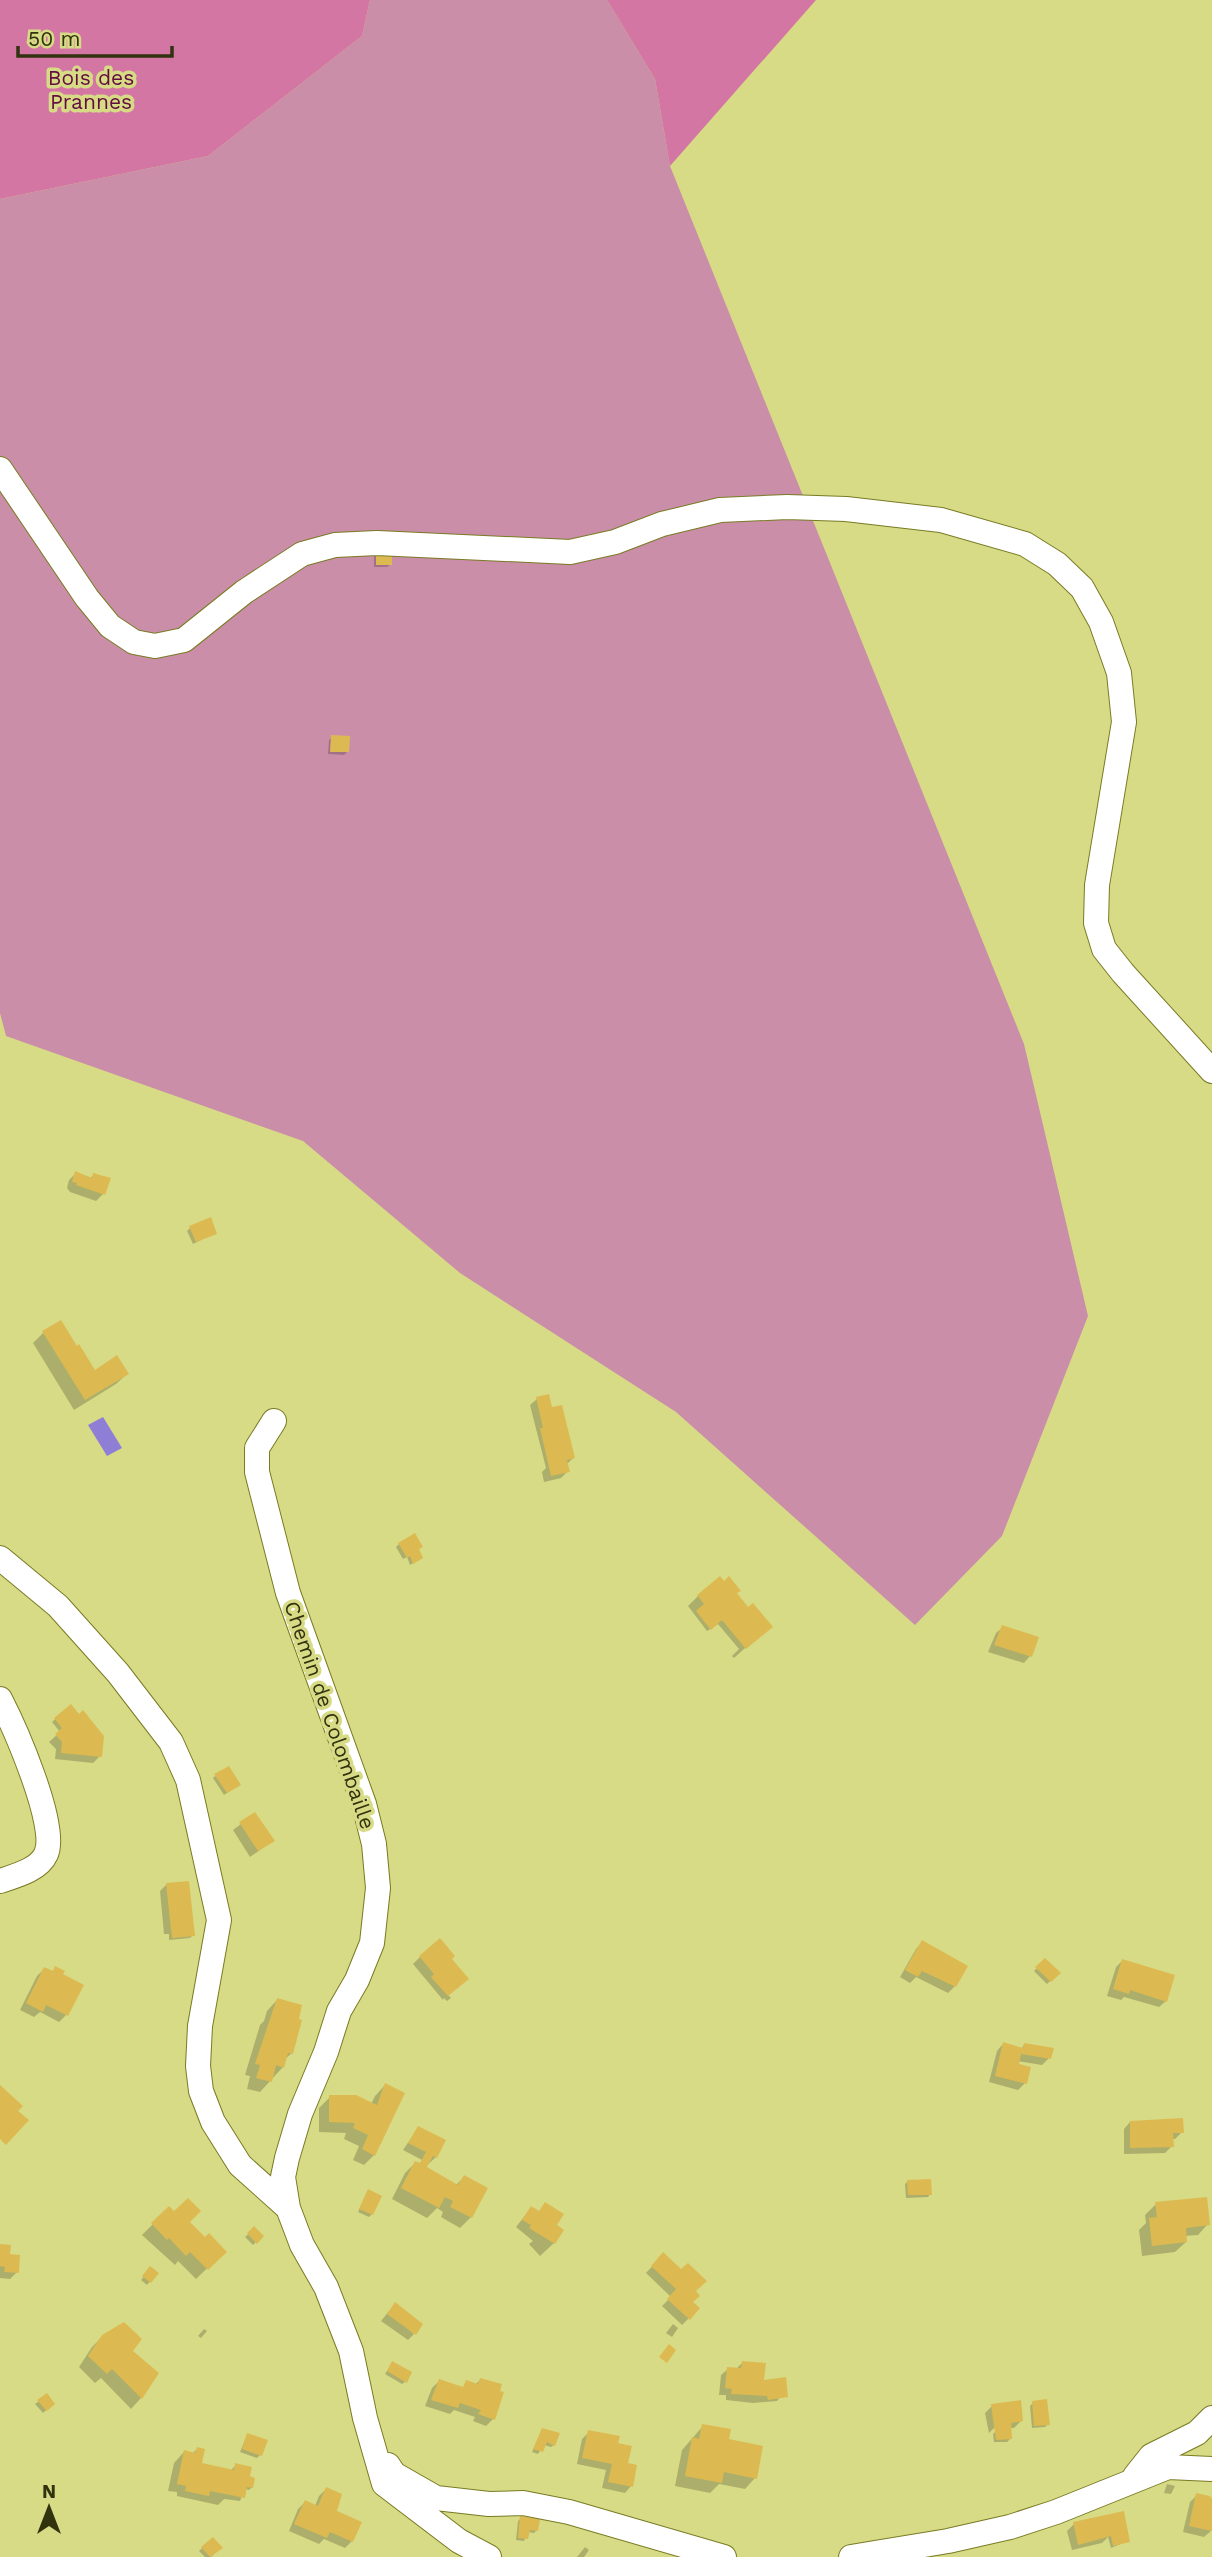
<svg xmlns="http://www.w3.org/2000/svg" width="1212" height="2557" font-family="'Work Sans',sans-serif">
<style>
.green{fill:#cb8ea9}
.forest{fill:#d476a4}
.water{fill:#8e7ed5}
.shadow{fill:#0003}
.building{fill:#ddba51}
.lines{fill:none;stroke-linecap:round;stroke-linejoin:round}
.minor-casing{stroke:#797b23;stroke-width:26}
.minor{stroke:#fff;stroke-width:24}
.labels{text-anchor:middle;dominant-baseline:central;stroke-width:7;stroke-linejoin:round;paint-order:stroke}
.park-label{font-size:21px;fill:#620c3f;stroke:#d7db86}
.street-label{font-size:21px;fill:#31320e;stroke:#d7db86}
</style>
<rect width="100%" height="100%" fill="#d7db86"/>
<path class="green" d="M370,0h237l48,79 15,87 354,878 64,272 -86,220 -87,89 -239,-213 -216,-139 -157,-132 -297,-105 -6,-23v-814l208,-43 154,-120z"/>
<path class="forest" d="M0,0h370l-8,36 -154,120 -208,43z
M607,0h209l-146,166 -15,-87z"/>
<path class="water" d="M103,1417l19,31 -15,8 -19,-31z"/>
<path class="shadow" d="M377,552l13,13 -3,2h-13v-12z
M332,737l15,15 -3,3 -16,-1 1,-14z
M76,1173l13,6 5,-4 9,19 -7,7 -26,-9 -3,-4 2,-8z
M190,1228l25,5 -22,11 -6,-13z
M43,1333l51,40 33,1 -11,10 -42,26 -41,-67z
M537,1399l14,10 22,49 -7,7 2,6 -7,7 -17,4 -2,-10 4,-4 -16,-63z
M399,1544l18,6 1,10 -8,5 -3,-8 -4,2 -7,-12z
M735,1594l27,39 -28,25 -2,-2 7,-7 -21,-25 -11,7 -19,-25 10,-10z
M1003,1627l27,29 -6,7 -36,-11 8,-19z
M70,1706l30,50 -7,7 -38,-4 1,-10 -7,-7 11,-10 -8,-10z
M215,1776l21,11 -12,8 -11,-17z
M254,1814l19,27 -23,16 -17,-27z
M167,1884l26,51 -3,3 -21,2v-6h-5l-4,-43z
M922,1942l33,44 -7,7 -32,-16 -6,6 -10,-6 16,-28z
M420,1957l30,2 -2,36 3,3 -4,3 -3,-3 -1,2 -30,-36z
M1045,1960l13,13 -11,11 -13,-13z
M1122,1961l44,40 -7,6 -35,-10 -3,3 -14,-4 9,-29z
M56,1968l10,47 -7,7 -19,-10 -6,5 -14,-7 17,-34 7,-7 7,4z
M277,2000l15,53 -8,7 -1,7 -23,25 -13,-3 3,-13 -5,-1 15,-50 4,-4 3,-10z
M1003,2044l18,5 3,-4 25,13 -7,7 -25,-4 8,22 -7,7 -29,-8 8,-31z
M385,2085l-11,70 -10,10 -11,-5 6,-14 -15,-7 2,-6 -27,-1v-24l11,-11 41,7 4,-8z
M1130,2122l52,10 -7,7h-3v7l-7,7 -41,1v-25z
M418,2128l18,29 -12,11 31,18 9,-9 7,40 -11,11 -19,-11 2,-5 -6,-4 -10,10 -35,-19 13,-26 10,-10 4,2 3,-5 -19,-10z
M908,2181l22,13 -2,3 -22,1 -1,-14z
M366,2194l6,20 -3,3 -11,-5z
M1156,2204l52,20 -10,11 -13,1 1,6 -11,10 -33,4 -3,-26 7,-7 -1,-8z
M169,2208l19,14 17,17 19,13 -28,27 -18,-18 -3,4 -33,-30z
M531,2208l23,18v17l-14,13 -11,-12 4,-3 -17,-14z
M254,2229l8,7 -9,9 -8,-8z
M0,2245l17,27 -7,7 -10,-1z
M663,2255l31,36 -4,12 8,6 -16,16 -20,-19 9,-9 -25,-24z
M151,2268l6,5 -10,12 -6,-5z
M389,2311l25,23 -6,6 -27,-19z
M673,2324l5,4 -6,9 -6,-4z
M204,2329l3,2 -6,7 -3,-2z
M103,2336l28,15 26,22 -16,25 -10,11 -30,-31 -6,5 -16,-16 13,-20z
M392,2363l13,19 -3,2 -17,-10z
M742,2363l20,19 18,15 -3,4 -24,2 -27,-3v-5h-7l2,-20 7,-6h8z
M480,2380l22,13 -9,26 -7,7 -13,-5 2,-4 -21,-7 -4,4 -25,-8 7,-18 7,-7 23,8 5,-7 8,3z
M46,2396l7,8 -10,9 -8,-9z
M1033,2403l15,21 -3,3 -13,1 -2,-22z
M992,2406l29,15 -7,7h-5l1,11 -3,3h-13l-1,-8 4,-4v-5l-8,8 -4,-20z
M703,2426l24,14 28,38 -10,11 -26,-5 -9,9 -35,-7 7,-36z
M542,2430l12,15 -3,2 -7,-2 -6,9 -6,-2z
M589,2432l27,12 10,21 5,21 -6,7 -23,-5 4,-18 -29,-6 5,-25z
M247,2435l13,20 -3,3 -17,-6z
M197,2449l3,15 30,7 6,-6 16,22 -3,3 -4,-1 -5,12 -16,-2 -6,6 -41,-9v-4l-9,-1 6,-28 10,-11 8,2z
M1167,2484l8,2 -4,8 -7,-1z
M326,2489l9,23 17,29 -7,7 -21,-9 -5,5 -30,-13 9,-22 7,-7 10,4 4,-10z
M1197,2495l15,4v31l-8,7 -21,-5 7,-30z
M521,2518l16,12 -3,3 -6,-1 -4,9 -8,-1 2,-19z
M1074,2524l54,17 -17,7 -3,-11 -6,6 -30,7 -5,-19z
M212,2539l8,9 -9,9h-6l-6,-6z
M585,2547l4,3 -5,7h-7z"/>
<path class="building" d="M376,550l16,1v14h-16z
M331,735l19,1 -1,16h-19z
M75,1171l17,7 1,-5 18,5 -6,17 -29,-10 1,-2 -5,-1z
M211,1217l6,17 -21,8 -7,-16z
M61,1320l16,26 2,-2 16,26 22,-15 12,19 -44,26 -43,-69z
M549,1394l3,13 10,-2 13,53 -8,2 3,12 -19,4 -11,-48h3l-7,-31z
M415,1533l8,14 -4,2 4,9 -10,6 -3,-8 -3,2 -9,-15z
M720,1576l4,5 5,-5 12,15 -4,2 11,14 5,-4 20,24 -27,22 -24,-29 -11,10 -15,-19 8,-7 -7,-9z
M1002,1625l37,12 -7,20 -38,-12z
M71,1704l8,10 4,-4 21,26 -2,21 -41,-4 1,-11 -7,-8 7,-6 -8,-10z
M229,1766l12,19 -14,8 -13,-19z
M255,1812l20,29 -17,10 -19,-29z
M189,1881l6,55 -23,2 -6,-55z
M440,1938l15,18 -3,3 17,20 -21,17 -17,-19 3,-3 -15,-18z
M922,1940l46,26 -12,21 -34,-16 -4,6 -13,-7z
M1045,1958l16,15 -10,9 -16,-15z
M1122,1959l53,16 -8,27 -37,-12 -1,4 -16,-5z
M55,1966l10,5 -2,3 21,11 -16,31 -22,-11 -3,7 -17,-9 18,-36 9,4z
M277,1998l25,7 -3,14 3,1 -9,34 -5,-1 -4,15 -8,-3 -4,17 -16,-4 4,-13 -5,-1z
M1003,2042l20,6 1,-5 30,5 -3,11 -30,-5 -2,10 12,3 -4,17 -32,-8z
M385,2083l20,10 -30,63 -13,-7 6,-14 -15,-7 2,-5 -26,-1v-27h27l21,10z
M0,2085l23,21 -5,5 11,9 -23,25 -6,-6z
M1183,2118l1,15h-11l1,14 -44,1v-27z
M418,2126l28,14 -9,18 -4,-2 -6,11 31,18 6,-10 24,13 -16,30 -22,-11 3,-6 -8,-4 -6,11 -38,-20 14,-27 5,2 6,-11 -18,-9z
M931,2179l1,16h-24l-1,-15z
M368,2189l14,7 -9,19 -14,-6z
M1207,2197l3,28 -24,3 1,14 -35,4 -3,-28 8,-1 -2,-15z
M188,2198l13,13 -11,11 15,15 4,-4 18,19 -19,18 -18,-18 -4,4 -17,-18 -2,2 -16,-17 18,-17 5,5z
M545,2202l19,12 -7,11 7,5 -9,14 -26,-16 2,-3 -9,-5 9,-14 8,5z
M254,2226l10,10 -7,8 -10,-11z
M0,2244l11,1 -1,9 10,1 -1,18 -15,-1 1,-5 -5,-1z
M663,2252l18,17 7,-6 19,18 -11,10 4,5 -7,6 7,6 -10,12 -23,-21 9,-10 -25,-23z
M150,2266l9,7 -8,10 -9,-7z
M395,2302l28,22 -7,11 -29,-21z
M124,2322l18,17 -9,12 26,22 -17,26 -30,-30 -5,5 -19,-18 14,-21z
M669,2344l7,6 -9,13 -8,-6z
M392,2361l20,11 -5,11 -20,-12z
M742,2361l24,2 -2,17 22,-3 2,20 -20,3 -1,-4 -36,-2 1,-5 -7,-1 2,-21 14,1z
M480,2378l22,6 -2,7 4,1 -9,28 -17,-6 3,-4 -21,-7 -2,5 -27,-8 8,-21 24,8 3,-7 12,4z
M47,2393l8,11 -8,7 -10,-11z
M1047,2399l3,26 -16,1 -2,-25z
M1021,2400l2,21 -12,2 1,16 -16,1 -5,-36z
M702,2424l29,5 -2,10 34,7 -6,33 -33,-7 -2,11 -37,-7 7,-39 7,2z
M542,2428l18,5 -5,13 -8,-4 -4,10 -10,-3z
M588,2430l32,6 -2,7 14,3 -4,17 9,2 -4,22 -25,-5 4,-18 -30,-6z
M247,2433l21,7 -6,16 -20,-7z
M197,2447l8,2 -3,14 32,7 1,-7 17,4 -2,9 5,2 -2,10 -6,-1 -2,11 -35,-7 -1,5 -24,-5 1,-5 -9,-2 7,-34 11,3z
M326,2487l16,7 -5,17 25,11 -9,20 -23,-10 -3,6 -33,-14 11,-24 13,6z
M1196,2493l14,3 2,3v32l-23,-5z
M1124,2511l6,31 -17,4 -2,-10 -33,9 -5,-23z
M520,2516l20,3 -2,12 -8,-1 -2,9 -10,-1z
M213,2537l10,11 -13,9 -9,-10z"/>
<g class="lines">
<defs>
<path id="minor" d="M0,469l87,129 23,28 24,16 21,4 29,-6 60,-48 58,-38 33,-9 42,-2 193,9 45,-10 47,-18 58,-14 67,-3 59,2 95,11 84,24 32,20 25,24 19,34 18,51 5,49 -27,163 -1,38 8,26 19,24 89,98
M274,1421l-17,27v24l31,121 76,211 10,40 4,44 -6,55 -15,37 -18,31 -13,41 -26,62 -13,44 -4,19 5,31 14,37 24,42 25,64 14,67 19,66 75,57 30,16
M0,1558l58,48 60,67 53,69 17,38 31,140 -19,106 -2,40 3,25 12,31 27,43 48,43
M0,1699c14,27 59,128 46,155 -7,16 -31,22 -46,27
M388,2465l6,9 42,24 53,6 34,-1 46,9 155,45
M1135,2476l16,-20 46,-23 15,-15
M851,2557l97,-16 62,-14 46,-15 112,-45 44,2"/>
</defs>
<use href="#minor" class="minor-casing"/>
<use href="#minor" class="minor"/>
</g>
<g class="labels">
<g class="park-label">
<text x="91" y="77">Bois des<tspan x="91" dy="24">Prannes</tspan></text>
</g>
<g class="street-label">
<text transform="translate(330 1715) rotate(71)">Chemin de Colombaille</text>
</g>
</g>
<g transform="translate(49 2508)" stroke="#d7db86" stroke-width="5" paint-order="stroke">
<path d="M0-5L12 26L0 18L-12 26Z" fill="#31320e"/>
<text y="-10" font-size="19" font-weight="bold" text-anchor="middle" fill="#31320e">N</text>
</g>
<path d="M18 46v10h154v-10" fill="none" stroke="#31320e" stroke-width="3.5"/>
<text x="28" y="46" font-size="21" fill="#31320e" stroke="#d7db86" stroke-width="5" paint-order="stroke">50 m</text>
</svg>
